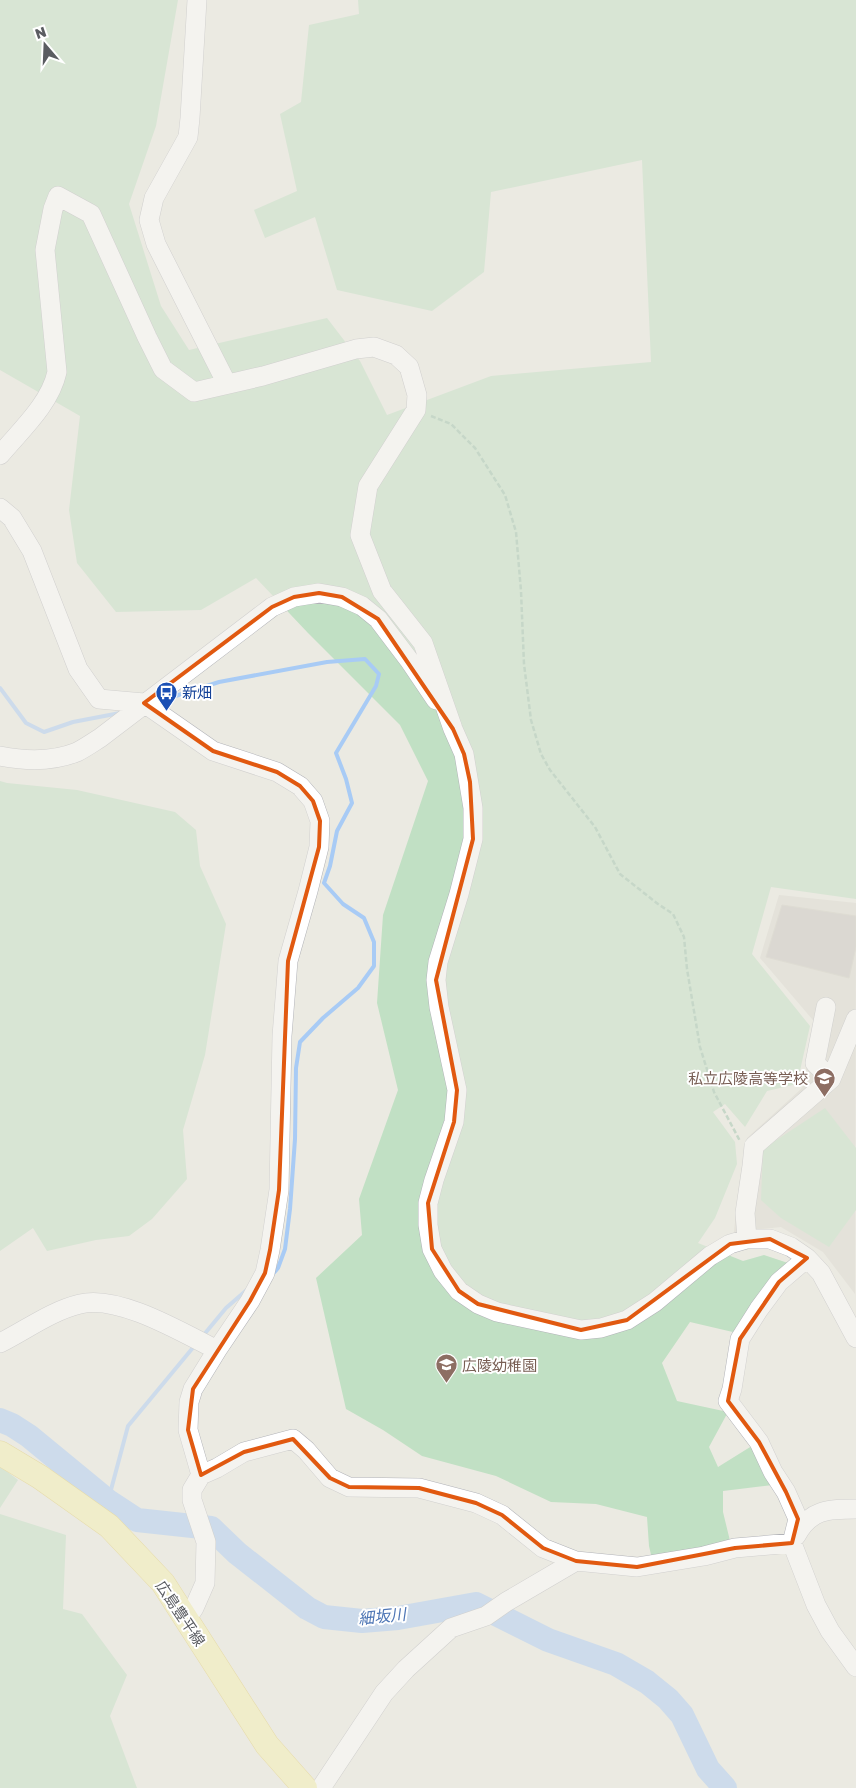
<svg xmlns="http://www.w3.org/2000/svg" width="856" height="1788" font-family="'Golos Text','Noto Sans JP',sans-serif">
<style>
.education{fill:#dbd9d0}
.green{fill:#c1e0c4}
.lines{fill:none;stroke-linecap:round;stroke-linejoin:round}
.stream{stroke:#a8cbf5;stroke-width:4}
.river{stroke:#a8cbf5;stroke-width:24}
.building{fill:#c7c4be;stroke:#cfccc1}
.minor-casing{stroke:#b2b3b8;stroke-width:20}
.major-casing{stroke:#e1cb65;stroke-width:25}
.path{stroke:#9ac1a9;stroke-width:2.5;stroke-dasharray:5 2.5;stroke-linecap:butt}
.minor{stroke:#fff;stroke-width:19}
.major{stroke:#f5f1ad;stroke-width:24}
.marked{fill:none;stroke:#e15910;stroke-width:4;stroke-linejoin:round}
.labels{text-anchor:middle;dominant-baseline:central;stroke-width:4;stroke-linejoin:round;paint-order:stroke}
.transit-label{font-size:15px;fill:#164399;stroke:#fff;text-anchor:start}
.education-label{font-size:15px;fill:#785e54;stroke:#fff;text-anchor:end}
.street-label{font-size:15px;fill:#5a5c61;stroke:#fff}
.water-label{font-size:16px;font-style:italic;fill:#4e76b5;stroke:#fff}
</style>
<rect width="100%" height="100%" fill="#ebeae2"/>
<path class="education" d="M779,895l77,8 -1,391 -32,-42 -42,-25 -47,5 5,-48 8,-46 53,-48 9,-11 -3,-10 12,-43 -58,-68z"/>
<path class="green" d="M0,0h178l-22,126 -27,78 32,102 28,44 138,-32 33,43 27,54 104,-39 160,-14 -9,-202 -151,32 -7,80 -52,39 -95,-21 -22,-73 -50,21 -11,-28 43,-19 -17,-77 21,-12 8,-77 50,-11 -1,-14h498v899l-85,-12 -19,67 58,72 -13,58 -30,7 -22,36 -20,-23 -12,8 22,30 2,22 -22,54 -17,25 45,18 21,-6 27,9 -54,69 -47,-11 -28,41 15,38 51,11 -19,35 9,20 37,-23 18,41 -50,6v21l8,33 -79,14 -3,-13 -2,-29 -51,-13 -45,-2 -55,-26 -74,-20 -39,-26 -37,-21 -30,-131 46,-43 -3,-36 39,-109 -21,-87 6,-88 45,-134 -28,-56 -92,-92 -52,-55 -55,32 -85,2 -39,-49 -8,-53 11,-94 -80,-46z
M0,781l7,2 70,7 98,22 21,18 4,36 26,58 -21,131 -22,75 4,49 -35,40 -23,17 -33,4 -49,11 -14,-23 -33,23z
M825,1108l31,40v62l-27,37 -48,-29 -20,-18 2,-51z
M0,1466l18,14 -18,28z
M0,1514l66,21 -3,74 19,5 45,61 -17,41 27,72h-137z"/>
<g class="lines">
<path class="stream" d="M0,688l26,35 18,9 29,-10 47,-9
M163,700l56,-18 108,-20 38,-3 14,15 -3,12 -40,67 10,26 6,24 -15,28 -7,35 -6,17 19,21 21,14 10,24v24l-16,22 -35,30 -23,24 -4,26 -1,71 -5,70 -5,40 -7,19 -6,7
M202,1337l24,-29 23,-20
M108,1501l20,-75 68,-82"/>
<path class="river" d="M0,1420l12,5 17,11 79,65 29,19 74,8 26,25 70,55 17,9 38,4 36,-3 78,-14 72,36 68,24 31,18 21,17 14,16 26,54 17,19"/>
</g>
<path class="building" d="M782,905l74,11v31l-7,31 -83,-21z"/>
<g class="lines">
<defs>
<path id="minor" d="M197,0l-7,118 -2,19 -34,61 -5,22 7,24 71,140
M0,455c21,-25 50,-51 57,-83l-12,-122 8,-41 5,-13 33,18 56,123 16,32 31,23 69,-16 93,-27 18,-2 22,8 13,12 8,28 -1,15 -48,76 -8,49 22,56 41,52 30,86 11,25 9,54v31l-14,55 -21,68 -2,18 3,27 18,83 -3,32 -20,58 -6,23v22l4,24 11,22 16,20 19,13 19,8 84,18 20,-2 26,-8 28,-18 55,-46 20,-12 17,-5h23l21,8 16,11 14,15 35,65
M0,508l12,10 20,33 46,118 21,30 45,4 69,48 64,21 23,14 13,15 7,20 -1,26 -11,44 -20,70 -6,75 -3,154 -9,60 -5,23 -15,28 -33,49 -24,39 -4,13 -1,28 13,45
M0,756c25,5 52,6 77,-4 8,-4 15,-9 23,-14l172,-131 22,-10 25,-4 23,4 20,9 16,13 31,41 27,40
M826,1007l-11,56 16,16
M747,1239l-2,-26 7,-47 2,-20 77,-67 25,-60
M807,1258l-28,24 -20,27 -19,30 -8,50 -4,12 31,41 14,30 13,20 12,27 -6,24 24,62 14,26 26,36
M0,1343c26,-13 51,-32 80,-39 38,-10 103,29 137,46
M796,1536c14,-27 33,-27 60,-27
M186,1620l8,-12 11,-25 1,-41 -14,-42v-10l9,-15 16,-7 27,-16 49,-13 13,11 24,28 19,9 70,1 57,15 26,12 41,33 33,13 61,6 67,-11 31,-8 57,-5
M321,1788l63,-95 22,-24 45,-41 35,-12 20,-14 70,-41"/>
<path id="major" d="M0,1453l40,24 69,49 54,57 104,162 38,43"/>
</defs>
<use href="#minor" class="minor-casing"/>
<use href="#major" class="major-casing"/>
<path class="path" d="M431,416l20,8 24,24 30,47 11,37 5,59 3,73 7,56 10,34 9,16 45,57 25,47 38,30 15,10 11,23 3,32 13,78 14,45 26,49"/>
<use href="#minor" class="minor"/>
<use href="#major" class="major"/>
</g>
<path d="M0 0H856V1788H0ZM319,593l23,4 36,22 75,110 11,25 6,28 3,57 -37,141 21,110 -3,32 -26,81 4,46 27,42 19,13 103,26 46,-10 103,-76 40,-5 37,19 -28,24 -39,57 -12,62 31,41 27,50 12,27 -6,24 -57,5 -98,19 -61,-6 -33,-13 -41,-33 -26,-12 -57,-15 -70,-1 -19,-9 -37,-39 -49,13 -43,23 -13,-45 5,-41 57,-88 15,-28 5,-23 9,-60 9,-229 31,-114 1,-26 -7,-20 -13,-15 -23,-14 -64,-21 -69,-48 128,-96 22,-10z" fill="#ebeae2" fill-opacity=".55" fill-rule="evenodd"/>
<path class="marked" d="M319,593l23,4 36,22 75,110 11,25 6,28 3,57 -37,141 21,110 -3,32 -26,81 4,46 27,42 19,13 103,26 46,-10 103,-76 40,-5 37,19 -28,24 -39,57 -12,62 31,41 27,50 12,27 -6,24 -57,5 -98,19 -61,-6 -33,-13 -41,-33 -26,-12 -57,-15 -70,-1 -19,-9 -37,-39 -49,13 -43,23 -13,-45 5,-41 57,-88 15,-28 5,-23 9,-60 9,-229 31,-114 1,-26 -7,-20 -13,-15 -23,-14 -64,-21 -69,-48 128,-96 22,-10z"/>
<defs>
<symbol id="bus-pin" viewBox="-11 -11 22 30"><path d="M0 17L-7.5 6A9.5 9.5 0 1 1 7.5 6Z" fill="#1a4fb4" stroke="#fff"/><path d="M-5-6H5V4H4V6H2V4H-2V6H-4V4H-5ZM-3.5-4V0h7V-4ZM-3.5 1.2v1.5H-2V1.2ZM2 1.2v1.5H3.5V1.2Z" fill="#fff"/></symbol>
<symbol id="school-pin" viewBox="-11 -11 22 30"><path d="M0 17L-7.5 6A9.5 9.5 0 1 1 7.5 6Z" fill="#8d6e63" stroke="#fff"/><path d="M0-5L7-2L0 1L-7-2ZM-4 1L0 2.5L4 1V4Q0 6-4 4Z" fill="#fff"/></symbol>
</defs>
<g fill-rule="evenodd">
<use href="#bus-pin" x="154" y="680" width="25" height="34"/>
<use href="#school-pin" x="812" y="1066" width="25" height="34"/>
<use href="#school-pin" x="434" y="1352" width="25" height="34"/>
</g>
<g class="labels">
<g class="transit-label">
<text x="182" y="692">新畑</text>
</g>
<g class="education-label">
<text x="808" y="1078">私立広陵高等学校</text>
<text x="462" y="1365" text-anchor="start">広陵幼稚園</text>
</g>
<g class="street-label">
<text transform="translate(181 1613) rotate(56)">広島豊平線</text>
</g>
<g class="water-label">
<text transform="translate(382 1616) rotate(-6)">細坂川</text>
</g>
</g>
<g transform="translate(45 45) rotate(341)" stroke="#ffffff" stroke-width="4" paint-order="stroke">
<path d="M0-4L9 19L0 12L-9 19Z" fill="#5a5c61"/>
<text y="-8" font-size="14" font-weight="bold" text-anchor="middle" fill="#5a5c61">N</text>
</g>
</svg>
